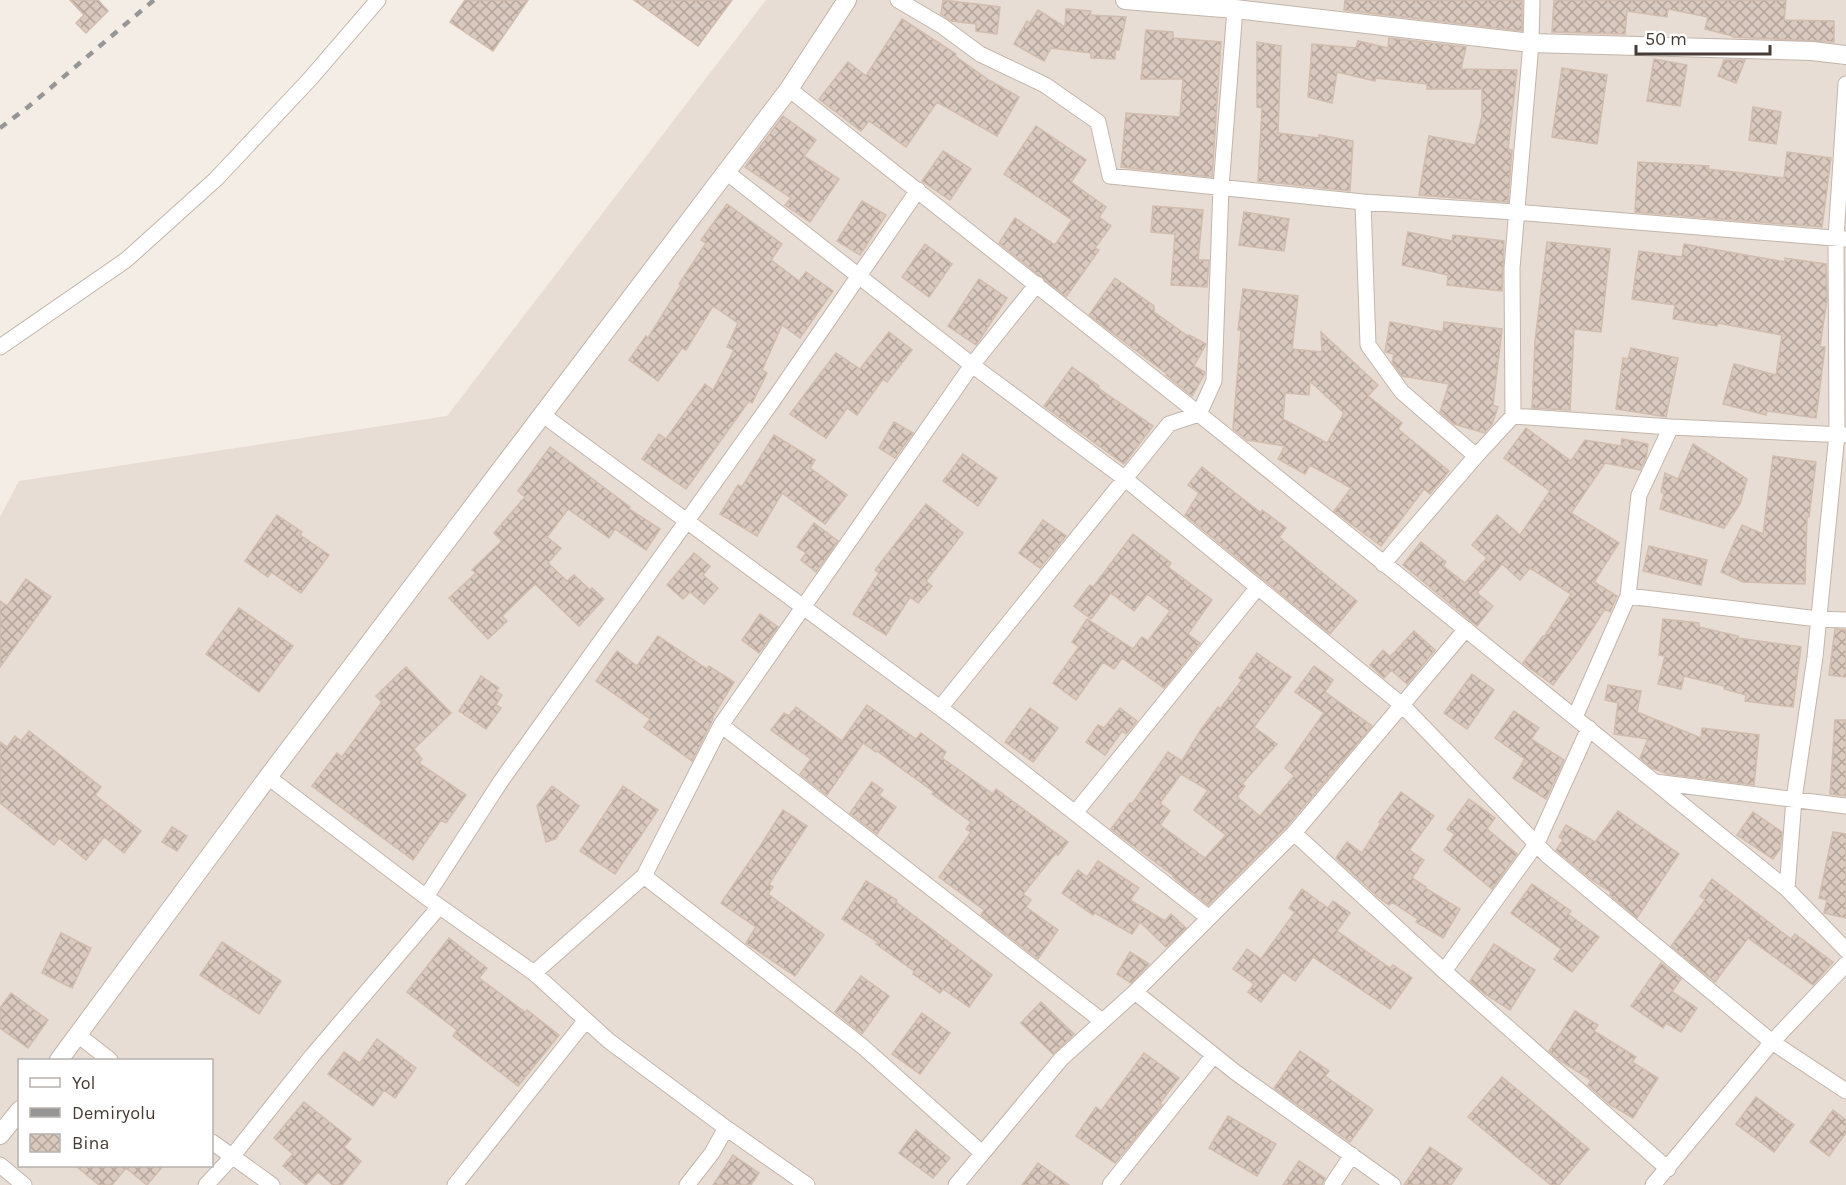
<svg xmlns="http://www.w3.org/2000/svg" width="1846" height="1185" font-family="Karla,sans-serif">
<style>
.residential{fill:#e8ddd4;fill-rule:evenodd}
.building{fill:url(#building-cross-hatch);stroke:#d1bcae;stroke-width:1.5;fill-rule:evenodd}
.lines{fill:none;stroke-linecap:round;stroke-linejoin:round}
.minor-casing{stroke:#c2b5ab;stroke-width:17}
.tertiary-casing{stroke:#c2b5ab;stroke-width:20}
.minor{stroke:#fff;stroke-width:15}
.tertiary{stroke:#fff;stroke-width:18}
.rail{stroke:#969696;stroke-width:4.5;stroke-dasharray:8 8;stroke-linecap:butt}
</style>
<defs>
<pattern id="building-cross-hatch" width="8" height="8" patternUnits="userSpaceOnUse" patternTransform="scale(1.5)"><rect width="8" height="8" fill="#d9c9be"/><path d="M0 0l8 8M0 8l8-8" fill="none" stroke="#b2a49b"/></pattern>
</defs>
<rect width="100%" height="100%" fill="#f4ede6"/>
<path class="residential" d="M766,0h1080v1185h-1846v-668l19,-36 428,-65zM20,1060h192v106h-192z"/>
<path class="building" d="M70,0h28l10,11 -22,22 -10,-10 8,-8z
M465,0h63l-35,51 -43,-29z
M634,0h98l-34,46z
M943,0l57,7 -3,27 -21,-3v-7l-25,-3 -10,-7z
M1345,0h177v31l-178,-21z
M1554,0h232l-2,20 50,1v21l-101,-5v-1l-28,-7 3,-12 -40,-8 -1,8 -40,-6 -2,23 -73,-2z
M1066,9l25,2 -1,4 36,2 -7,33h-4v9l-24,-1v-5l-40,-5 -7,13 -30,-17 13,-23 3,2 8,-13 27,17z
M902,19l54,35 -1,2 35,25v3l1,-3 28,16 -22,39 -60,-34 -31,45 -37,-26 -8,10 -42,-32 29,-37 18,14z
M1146,30l27,2v6l48,4 -9,135 -91,-10 5,-54 54,4 3,-38h-42z
M1389,38l77,9 -5,22 56,1 -9,79 4,1 -4,52 -89,-7 10,-59 46,9 7,-29v-27h-55v-5l-51,-6 -1,3 -38,-9 -5,31 -24,-6 4,-53 44,4 2,-7 30,7z
M1257,42l24,4 -3,87 41,5v-3l34,6 -3,50 -92,-10 4,-73 -5,-1z
M1654,59l33,6 -7,41 -33,-5z
M1724,60h21l-9,23 -18,-7z
M1562,68l45,7 -10,69 -45,-7z
M1753,107l28,5 -5,32 -27,-4z
M783,116l33,24 -12,16 35,23 -29,43 -25,-17 6,-7 -46,-31z
M1036,126l50,34 -15,22 35,25 -7,10 12,9 -16,22 4,2 -33,47 -67,-54 16,-25 40,27 17,-25 -68,-46z
M943,151l28,18 -21,31 -28,-19z
M1787,152l44,6 -9,69 -187,-15 3,-50 71,4 -1,3 76,9z
M862,201l24,14 -26,40 -23,-14z
M727,204l55,40 -11,16 28,21 7,-9 27,19 -33,47 -18,-13 -20,45 5,3 -15,30 -3,-2 -63,88 -44,-30 17,-25 7,5 39,-55 8,6 21,-40 -7,-3 11,-24 -25,-17 -27,44 -4,-2 -24,33 -29,-21 17,-24 2,2 33,-53 -2,-1 27,-41 -5,-3z
M1153,206l50,4 -5,50h11l-2,27 -36,-2 4,-51 -24,-2z
M1244,212l45,7 -5,32 -45,-6z
M1408,232l44,9 1,-6 51,6 -2,50 -55,-6 1,-10 -46,-10z
M1547,242l63,7 -9,83 -27,-3 -4,81 -38,-2 3,-67z
M925,244l27,20 -23,33 -27,-20z
M1684,244l101,18v-4l41,6 1,35 -7,48h5l-9,71 -49,-7 -1,4 -43,-11 11,-40 42,11 6,-40 -64,-12 -1,3 -44,-7 2,-14 -43,-6 7,-48 43,6z
M1115,278l39,28v6l34,24 1,-1 17,9 -12,22 11,6 -1,3 -12,21 -26,-21 1,-1 -78,-59z
M979,279l28,19 -31,47 -28,-19z
M1243,289l55,7 -6,53 30,3 -1,-20 57,53 -10,11 34,27 -4,6 51,42 -19,23 -6,-5 -43,57 -47,-35 17,-23 -41,-23 -5,9 -27,-15 7,-13 -38,-6 -14,-11 8,-99h-3zM1310,381l34,32 -17,30 -44,-24 2,-26 24,2z
M1390,322l53,10 1,-10 58,7 -9,76 5,2 -6,17 -8,9 -30,-9 -14,-12 9,-28 -47,-8 -10,-14 2,-8 -9,-2z
M889,332l23,18 -25,32 -4,-3 -26,36 -10,-7 -21,30 -36,-24 46,-61 24,16z
M1631,348l47,10 -12,59 -50,-8 7,-51 5,1z
M1072,367l27,19 -1,2 55,38 -29,38 -80,-58z
M894,422l19,11 -18,25 -16,-10z
M1526,428l45,33 14,-21 36,6 1,-7 26,5 -2,14 -6,12 -35,-7 -34,50 48,30 -25,39 23,14 -7,16 -5,-3 -25,39 -27,37 -30,-22 20,-27 1,1 27,-43 -41,-26 -10,12 -18,-16 -25,29 16,13 -16,20 -74,-61 18,-23 25,20 -3,4 22,17 22,-25 -15,-13 25,-30 23,20 30,-44 -46,-33z
M774,435l41,25 -5,8 37,27 -22,29 -43,-31 -25,43 -37,-22 18,-29 4,2z
M1693,444l54,35 -7,25 -16,24 -64,-19 4,-15 -3,-2 4,-19 13,6z
M550,447l80,60 -1,2 31,20 -14,21 -31,-21 -6,9 -41,-29 -21,28 14,11 -13,15 19,18 7,-6 16,15 2,-2 12,11 -25,27 -44,-42 -33,32 5,5 -19,18 -39,-41 27,-25 -4,-3 30,-29 -8,-8 31,-36 -7,-6z
M963,454l34,24 -19,28 -35,-25z
M1773,456l43,6 -7,55h-2l-2,67 -62,-2 -22,-10 21,-47 21,9z
M1202,467l59,46 1,-3 24,18 -7,9 78,64 -27,33 -145,-119 14,-22 -11,-8z
M926,504l37,29 -37,48 6,5 -14,17 -8,-6 -24,38 -33,-21 26,-41 -4,-3z
M277,515l25,17 -2,3 29,20 -28,38 -30,-21 -3,5 -23,-16z
M1043,520l23,16 -26,32 -21,-15z
M814,523l24,18 -22,31 -15,-12 5,-7 -9,-6z
M1133,534l38,29 -3,4 44,33 -24,34 12,9 -36,45 -42,-30 -8,11 -11,-7 -27,38 -23,-17 26,-36 -7,-5 15,-23 46,30 9,-12 6,4 22,-30 -23,-17 -13,17 -23,-18 -20,26 -17,-13 16,-21 3,2z
M1649,546l58,14 -6,25 -58,-14z
M694,553l16,13 -7,9 15,13 -14,16 -14,-12 -7,7 -16,-14z
M26,579l25,18 -51,70v-66l7,5z
M239,608l54,38 -34,46 -53,-38z
M760,614l18,13 -19,26 -17,-13z
M1663,619l36,4v4l39,9v2l63,9 -8,60 -48,-6 1,-6 -22,-6v-3l-40,-10 -3,13 -23,-5 7,-28 -6,-1z
M1835,629l11,1v47l-17,-2z
M1414,631l21,19 -28,34 -16,-14 -7,8 -14,-13 13,-15 7,7z
M658,636l49,33 2,-3 25,16 -22,36 1,1 -21,42 -48,-34 6,-8 -54,-38 21,-30 20,15z
M1257,653l34,24 -37,50 23,17 -35,40 3,2 -8,11 23,19 34,-40 -9,-8 39,-55 -29,-21 19,-26 19,14 -8,12 47,34 -85,100 -79,79 -35,-28 1,-1 -63,-47 19,-26 2,1 36,-52 14,9 18,-30 18,-24 2,2 22,-29 -3,-2zM1181,774l27,16 -14,20 32,25 -21,23 -45,-33 10,-14 -10,-8z
M406,667l45,46 -37,36 8,10 -3,4 47,32 -20,28 -5,-3 -28,40 -101,-74 25,-33 5,4 40,-55 -6,-6z
M1472,674l22,16 -27,39 -23,-16z
M481,676l18,12 -3,3 6,4 -6,10 5,3 -15,21 -27,-18z
M1608,685l33,6 -4,21 64,26 1,-10 57,7 -5,50 -86,-11 -16,-6 -12,-10 8,-19 -34,-5 4,-31 -13,-3z
M867,705l49,34 5,-6 25,19 -4,6 51,36 3,-5 72,53 -10,13 -2,-2 -33,41 8,6 -5,7 32,23 -20,29 -57,-44 3,-5 -45,-33 32,-45 -5,-3 5,-7 -39,-28 2,-2 -57,-41 -1,1 -13,-9 -36,52 -27,-21 11,-15 -40,-29 13,-17 5,3 7,-9 46,34z
M1030,708l28,20 -25,34 -28,-20z
M1120,708l17,13 -11,13 -4,-3 -17,24 -19,-13 12,-17 6,3z
M1514,711l25,17 -8,11 33,21 -18,39 -33,-21 12,-19 -30,-21z
M1835,720h11v76l-16,-2z
M29,731l72,56 -6,8 46,36 -17,22 -20,-16 -18,23 -27,-22 -5,7 -54,-42v-61l7,5 8,-11 6,5z
M872,782l11,8 -4,5 17,12 -19,27 -27,-21z
M552,786l27,20 -24,33 -9,3 -9,-36z
M623,786l35,24 -43,64 -35,-23z
M1401,792l33,24 -25,34 15,10 -12,18 14,9 -1,1 35,21 -17,29 -27,-16 2,-3 -26,-17 -3,3 -11,-8 -42,-39 11,-16 15,11 19,-30 -2,-1z
M1469,799l26,19 -8,11 30,25 -25,35 -48,-39 11,-16 -8,-5z
M783,810l24,16 -38,58 4,3 -5,7 56,41 -29,41 -49,-33 10,-16 -35,-24 38,-55z
M1618,811l61,43 -42,64 -27,-23 1,-3 -19,-12 -36,-30 7,-10 -4,-3 7,-12 29,17z
M1753,812l29,20 -2,17 -7,10 -36,-24z
M172,827l15,9 -10,15 -15,-9z
M1833,832l13,2v84l-22,-5 3,-13 -8,-2z
M1098,861l41,27 -9,12 35,21 6,-7 15,14 -20,19 -26,-25 -8,12 -37,-21 -2,2 -31,-22 16,-23 9,7z
M1712,879l79,60 4,-5 38,28 -20,23 -65,-47 -33,44 -44,-36 34,-46 -5,-4z
M866,881l31,19 -1,2 96,73 -23,32 -26,-18 -3,4 -27,-19 1,-3 -38,-27 2,-2 -36,-23z
M1532,884l39,27 -3,3 31,23 -27,35 -18,-13 7,-10 -50,-36z
M1302,889l26,19 5,-7 17,12 -13,18 53,37 3,-3 19,13 -22,31 -77,-52 -18,24 -12,-9 -22,30 -13,-10 6,-8 -21,-15 14,-20 14,10 34,-47 -6,-4z
M61,933l30,15 -19,40 -30,-15z
M449,938l38,30 -8,10 46,34 2,-2 32,25 -41,51 -65,-50 4,-6 -50,-38z
M222,942l59,39 -22,33 -59,-39z
M1494,944l41,26 -25,40 -25,-16 -15,-13z
M1130,952l19,12 -18,19 -14,-9z
M1661,963l20,16 -9,13 25,16 -16,24 -15,-9 -3,5 -32,-22z
M861,976l28,20 -27,38 -27,-22z
M11,993l37,27 -20,28 -28,-20v-20z
M1041,1002l33,32 -21,20 -32,-31z
M1575,1011l23,14 -4,6 42,26 -4,5 26,16 -25,40 -24,-14 -21,-19 3,-5 -32,-20 -10,-9z
M922,1013l28,20 -30,41 -28,-20z
M377,1039l39,29 -21,30 -11,-8 -11,16 -45,-32 16,-22 16,11z
M1300,1051l29,20 -4,5 48,34 -23,32 -76,-54z
M1144,1053l35,25 -19,25 2,2 -47,58 -39,-27 20,-29 5,4z
M1502,1077l87,72 -30,36h-8l-83,-68z
M1756,1097l38,28 -20,27 -38,-28z
M304,1102l47,37 -7,8 17,14 -19,24h-9l-15,-13 -12,13 -23,-19 10,-12 -19,-16z
M1833,1110l13,10v13l-17,23 -19,-14z
M1228,1116l48,28 -19,32 -48,-28z
M916,1130l34,28 -17,20 -34,-25z
M1430,1147l32,22 -11,16h-47z
M733,1155l26,18 -8,12h-38z
M1299,1161l26,17 -3,7h-39z
M1038,1163l31,22h-47z
M76,1166h87l-16,19 -21,-17 -14,17h-13z"/>
<g class="lines">
<defs>
<path id="minor" d="M898,0l44,26 38,28 65,31 53,37 12,54 253,26 152,10 331,27
M789,89l410,325 588,475 59,61
M725,171l247,194 152,113 278,227 146,151 224,186 74,49
M1363,202l5,143 34,47 74,64
M0,347l126,-87 90,-81 94,-100 68,-79
M543,415l412,304 254,199
M1513,416l158,11 175,8
M1383,564l93,-108 37,-40 -1,-148 19,-225 1,-43
M1628,596l190,23 28,1
M940,708l229,-284 30,-10 15,-33 7,-194 14,-178
M1575,717l53,-121 11,-101 32,-68
M721,725l381,296
M268,777l158,120 108,76 75,68 117,87 81,57
M1655,782l191,24
M1075,813l183,-226
M1294,833l150,138 224,198
M644,876l218,170 120,107
M1787,889l7,-90 21,-142 22,-223 -1,-196 10,-154
M426,897l75,-116 273,-382 144,-209
M1444,971l93,-128 52,-115
M534,973l110,-97 77,-151 251,-360 65,-81
M1135,992l100,80 158,113
M78,1035l32,25
M212,1142l60,43
M0,1165l24,20
M206,1185l25,-27 81,-102 127,-149
M455,1185l131,-165
M687,1185l25,-32 14,-25
M956,1185l105,-126 74,-67 159,-159 172,-204
M1110,1185l104,-130
M1332,1185l20,-30
M1653,1185l119,-143 74,-78"/>
<path id="tertiary" d="M1125,0l110,9 296,34 281,8 34,4
M59,1060l209,-283 521,-688 58,-89
M0,1135l20,-25"/>
</defs>
<use href="#minor" class="minor-casing"/>
<use href="#tertiary" class="tertiary-casing"/>
<use href="#minor" class="minor"/>
<use href="#tertiary" class="tertiary"/>
<path class="rail" d="M0,128l28,-21 126,-107"/>
</g>
<rect x="18" y="1059" width="195" height="108" fill="#ffffff" stroke="#b5b1ae" stroke-width="1.5"/>
<rect x="30" y="1078" width="30" height="9" fill="#ffffff" stroke="#b5b1ae" stroke-width="1.5"/>
<text x="72" y="1089" font-size="18" fill="#463c35">Yol</text>
<rect x="30" y="1108" width="30" height="9" fill="#969696" stroke="#b5b1ae" stroke-width="1.5"/>
<text x="72" y="1119" font-size="18" fill="#463c35">Demiryolu</text>
<rect x="30" y="1134" width="30" height="18" fill="url(#building-cross-hatch)" stroke="#b5b1ae" stroke-width="1.5"/>
<text x="72" y="1149" font-size="18" fill="#463c35">Bina</text>
<path d="M1636 45v9h134v-9" fill="none" stroke="#463c35" stroke-width="3"/>
<text x="1645" y="45" font-size="18" fill="#463c35" stroke="#ffffff" stroke-width="4.5" paint-order="stroke">50 m</text>
</svg>
